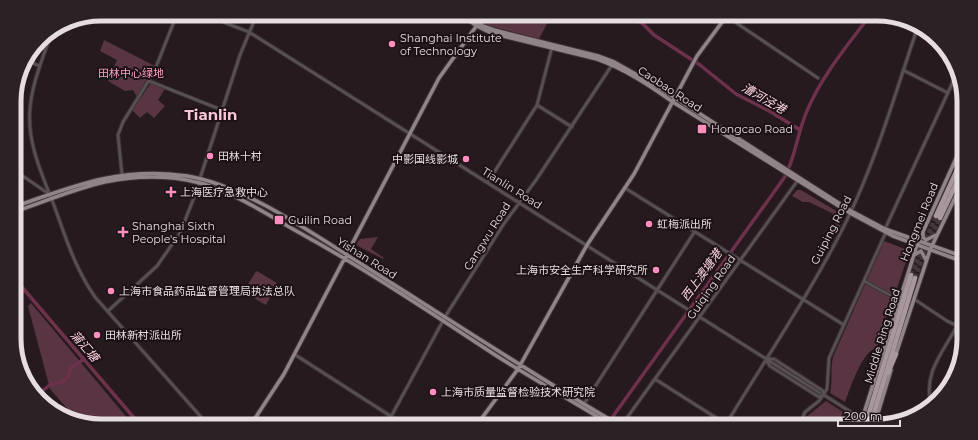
<svg xmlns="http://www.w3.org/2000/svg" width="978" height="440" font-family="Montserrat,'Noto Sans SC',sans-serif">
<style>
.green{fill:#593443}
.lines{fill:none;stroke-linecap:round;stroke-linejoin:round}
.river{stroke:#6e314c;stroke-width:3.5}
.highway-tunnel{stroke:#43373b;stroke-width:4.5;stroke-dasharray:4.5 2;stroke-linecap:butt}
.minor-casing{stroke:#413539;stroke-width:4.5}
.major-casing{stroke:#413539;stroke-width:5.5}
.highway-casing{stroke:#413539;stroke-width:6}
.minor{stroke:#575153;stroke-width:2.5}
.major{stroke:#918488;stroke-width:3.5}
.highway{stroke:#a8989d;stroke-width:4.5}
.poi-dot{fill:#fe8ebd;stroke:#1c1115;stroke-width:1.5}
.labels{text-anchor:middle;dominant-baseline:central;stroke-width:4;stroke-linejoin:round;paint-order:stroke}
.poi-label{font-size:11px;fill:#e6dde0;stroke:#1c1115;text-anchor:start}
.park-label{font-size:11px;fill:#fe9dc4;stroke:#1c1115}
.street-label{font-size:11px;fill:#e6dde0;stroke:#1c1115}
.water-label{font-size:12px;font-style:italic;fill:#ffd6e5;stroke:#1c1115}
.district-label{font-size:15px;font-weight:bold;fill:#f8c7d9;stroke:#1c1115}
.rim{fill:none;stroke:#e6dde0;stroke-width:5}
</style>
<rect width="100%" height="100%" fill="#261a1e"/>
<path class="green" d="M490,14h62l-13,25 -54,-14 -1,-3z
M104,40l51,26 -5,12 -13,19 -4,-7 -8,1 -17,-10 9,-21 -17,-9z
M151,83l14,6 -7,11 7,6 -11,12 -7,-6 -7,6 -8,-8z
M797,190h4l42,25 -5,18 -6,-20 -23,-11h-6l-11,-6z
M378,237l-7,12 13,9 -1,1 -27,-14 4,-6z
M884,241l21,8 3,7 -31,91c-16,6 -26,40 -32,55l-15,-9c3,-12 0,-23 3,-36z
M257,271l20,12 -11,22 -23,-13 12,-19z
M31,303l103,123h-33l-22,-4 -29,-33 -22,-83z
M826,401l17,11 -6,14h-36l4,-8z"/>
<g class="lines">
<path class="river" d="M628,14l15,10 11,11 46,30 36,29 35,18 29,18
M15,279l126,147
M36,396l15,-12 9,-1 3,-2 5,-4 3,-9 13,-9
M606,426l178,-248c12,-21 13,-45 23,-67 15,-36 41,-66 64,-97"/>
<path class="highway-tunnel" d="M911,275l25,-59
M915,278l12,-33 13,-27"/>
<defs>
<path id="minor" d="M202,14l47,18 571,361
M726,16l92,62
M52,30c-8,26 -20,52 -22,79 -3,36 13,67 25,99 11,31 21,62 40,89l114,129
M25,60l15,6
M903,70l45,23
M149,81l73,29
M537,105l35,22
M14,170l35,24
M122,175l-4,-40 5,-13 31,-50 23,-58
M488,182l49,-77 15,-58
M625,188l219,137
M885,229l72,-156
M864,281l35,19
M914,299l33,22 17,8
M108,311l49,-45 23,-33 13,-33 47,-145 17,-41
M294,354l112,72
M766,359h8l49,32 1,4 30,19
M767,361l3,5 49,31 3,-1
M655,379l74,47
M27,380l4,-3
M931,404c-8,-31 12,-52 26,-78
M582,407l113,-176
M876,421l5,5
M861,424l-7,-10h7l3,-3
M386,426l59,-109 58,-92 33,-45 78,-118
M621,426l177,-246
M725,426c41,-68 87,-135 122,-206 30,-62 49,-129 71,-194
M799,426l6,-14 14,-11 8,-12 2,-31 57,-126"/>
<path id="major" d="M460,14l17,12 14,7 106,26c28,10 52,26 76,43l177,111 43,23 71,26
M466,14l14,11 14,5 104,26 16,6 41,23 196,126 34,18 79,28
M480,25l9,-11
M14,207c59,-21 109,-41 173,-31 57,9 126,58 176,89 86,54 170,110 258,161
M14,212c59,-20 95,-40 160,-34 48,5 85,32 126,55 69,38 134,82 200,125 37,23 75,45 113,68
M923,231v6l3,3 10,-5
M914,255l7,-4 5,9
M895,357l35,-107 34,-71
M250,426l34,-52 155,-296 46,-64
M476,426l42,-57 69,-124 47,-71 63,-118 31,-42
M860,426l57,-181 46,-102
M874,426l17,-56"/>
<path id="highway" d="M936,216l27,-59
M940,218l23,-49
M888,373l8,-19
M865,426l46,-151
M870,426l45,-148"/>
</defs>
<use href="#minor" class="minor-casing"/>
<use href="#major" class="major-casing"/>
<use href="#highway" class="highway-casing"/>
<use href="#minor" class="minor"/>
<use href="#major" class="major"/>
<use href="#highway" class="highway"/>
</g>
<g class="poi-dot">
<circle cx="392" cy="44" r="4"/>
<rect x="697" y="124" width="10" height="10" rx="2"/>
<circle cx="210" cy="156" r="4"/>
<circle cx="466" cy="159" r="4"/>
<path d="M169 186h4v4h4v4h-4v4h-4v-4h-4v-4h4z"/>
<rect x="274" y="215" width="10" height="10" rx="2"/>
<circle cx="649" cy="224" r="4"/>
<path d="M121 226h4v4h4v4h-4v4h-4v-4h-4v-4h4z"/>
<circle cx="656" cy="270" r="4"/>
<circle cx="111" cy="291" r="4"/>
<circle cx="97" cy="335" r="4"/>
<circle cx="433" cy="392" r="4"/>
</g>
<g class="labels">
<g class="poi-label">
<text x="400" y="38">Shanghai Institute<tspan x="400" dy="13">of Technology</tspan></text>
<text x="711" y="129">Hongcao Road</text>
<text x="218" y="156">田林十村</text>
<text x="458" y="159" text-anchor="end">中影国线影城</text>
<text x="180" y="192">上海医疗急救中心</text>
<text x="288" y="220">Guilin Road</text>
<text x="657" y="224">虹梅派出所</text>
<text x="132" y="226">Shanghai Sixth<tspan x="132" dy="13">People's Hospital</tspan></text>
<text x="648" y="270" text-anchor="end">上海市安全生产科学研究所</text>
<text x="119" y="291">上海市食品药品监督管理局执法总队</text>
<text x="105" y="335">田林新村派出所</text>
<text x="441" y="392">上海市质量监督检验技术研究院</text>
</g>
<g class="park-label">
<text x="131" y="73">田林中心绿地</text>
</g>
<g class="street-label">
<text transform="translate(670 89) rotate(33)">Caobao Road</text>
<text transform="translate(512 188) rotate(32)">Tianlin Road</text>
<text transform="translate(919 222) rotate(-68)">Hongmei Road</text>
<text transform="translate(831 230) rotate(-63)">Guiping Road</text>
<text transform="translate(487 236) rotate(-58)">Cangwu Road</text>
<text transform="translate(367 258) rotate(32)">Yishan Road</text>
<text transform="translate(711 287) rotate(-55)">Guiqing Road</text>
<text transform="translate(882 336) rotate(-73)">Middle Ring Road</text>
</g>
<g class="water-label">
<text transform="translate(764 98) rotate(30)">漕河泾港</text>
<text transform="translate(701 275) rotate(-54)">西上澳塘港</text>
<text transform="translate(85 346) rotate(49)">蒲汇塘</text>
</g>
<g class="district-label">
<text x="211" y="114">Tianlin</text>
</g>
</g>
<path d="M0 0H978V440H0ZM101 21H877A80 80 0 0 1 957 101V339A80 80 0 0 1 877 419H101A80 80 0 0 1 21 339V101A80 80 0 0 1 101 21Z" fill="#2c2125" fill-rule="evenodd"/>
<path class="rim" d="M101 21H877A80 80 0 0 1 957 101V339A80 80 0 0 1 877 419H101A80 80 0 0 1 21 339V101A80 80 0 0 1 101 21Z"/>
<path d="M838 420v6h62v-6" fill="none" stroke="#e6dde0" stroke-width="2"/>
<text x="844" y="420" font-size="12" fill="#e6dde0" stroke="#1c1115" stroke-width="3" paint-order="stroke">200 m</text>
</svg>
